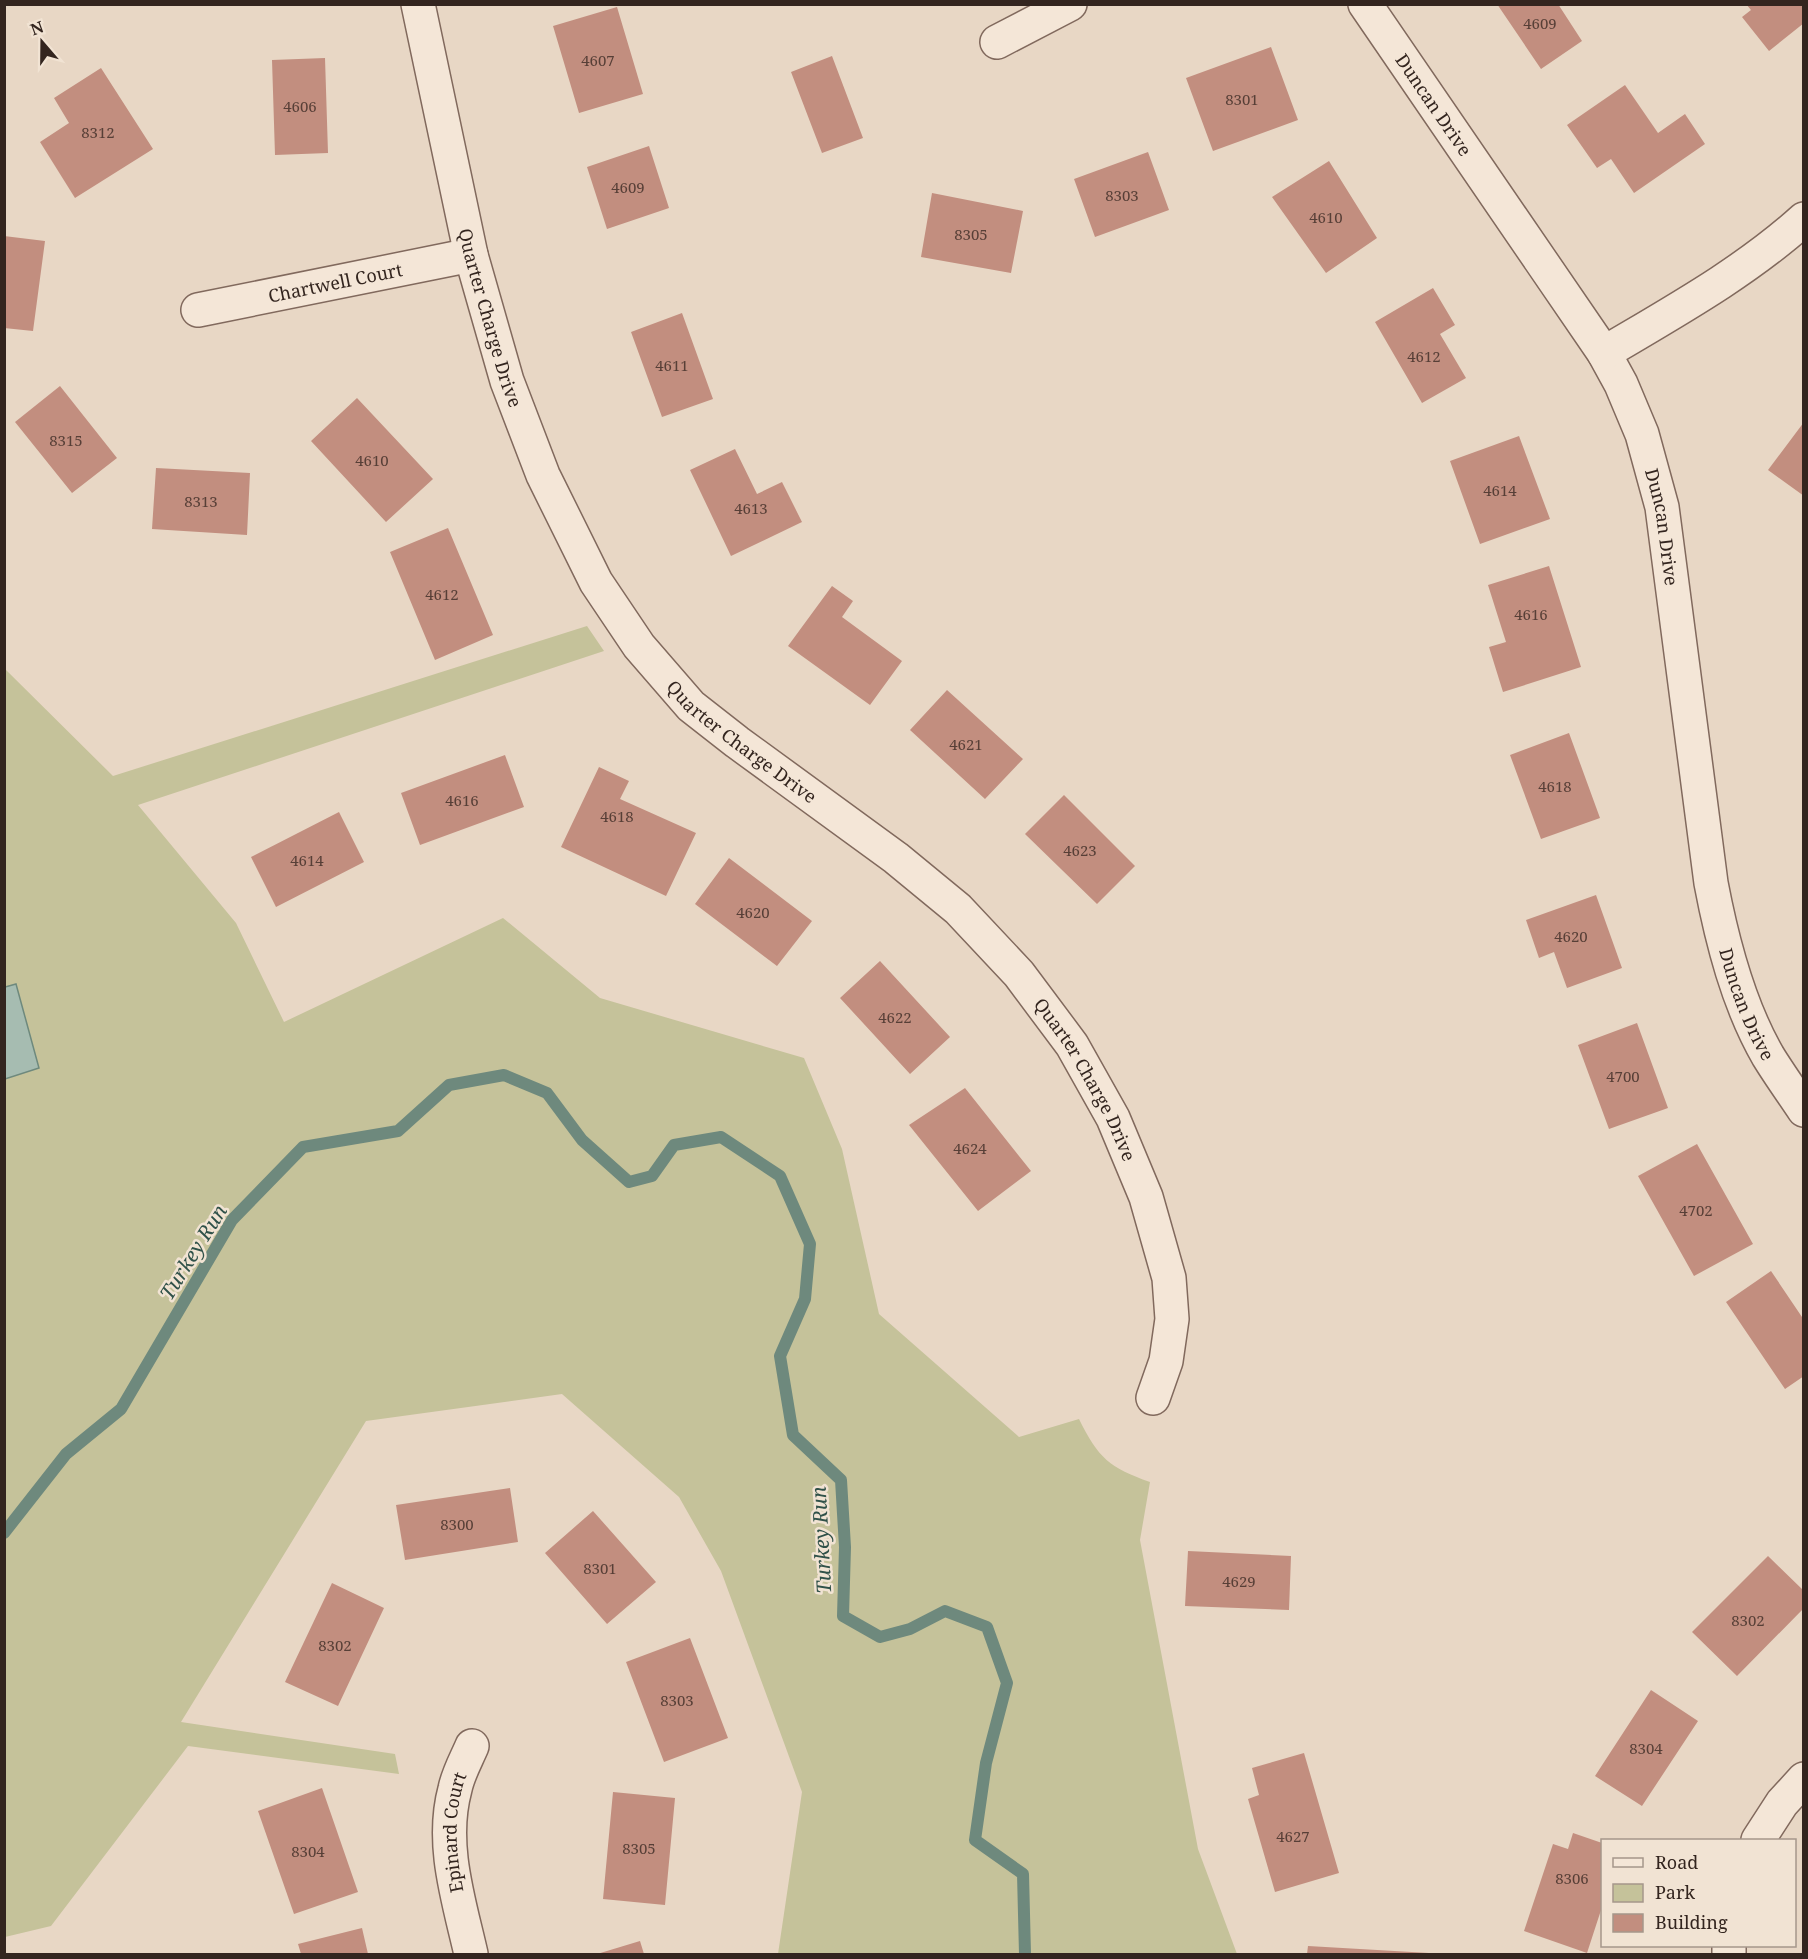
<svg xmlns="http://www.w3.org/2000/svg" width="1808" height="1959" font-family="'Noto Serif',serif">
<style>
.green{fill:#c5c29a}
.water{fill:#a6bcb1;stroke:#6e897d;stroke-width:1.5}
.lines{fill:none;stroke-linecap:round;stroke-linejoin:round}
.stream{stroke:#6e897d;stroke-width:12}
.building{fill:#c28e7f}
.street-casing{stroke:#81695d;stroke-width:36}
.street{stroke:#f4e6d7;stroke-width:33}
.labels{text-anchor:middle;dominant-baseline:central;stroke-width:5;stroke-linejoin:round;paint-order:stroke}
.number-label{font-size:15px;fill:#573f37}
.street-label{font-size:18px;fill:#33251f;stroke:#f1e3d3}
.water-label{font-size:20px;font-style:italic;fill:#305149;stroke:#f1e3d3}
</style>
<rect width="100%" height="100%" fill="#e8d7c5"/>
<path class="green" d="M587,626l17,25 -466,154 98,118 48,99 219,-104 97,80 204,60 38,91 37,165 140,123 60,-18c19,39 31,49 71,63l-10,58 58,309 39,105h-459l24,-162 -81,-221 -42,-74 -117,-103 -196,27 -185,301 214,32 4,20 -211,-28 -137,180 -46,11v-1268l108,107z"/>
<path class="water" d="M16,984l23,84 -34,11v-92z"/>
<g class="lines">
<path class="stream" d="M4,1533l62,-79 55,-45 111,-189 71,-73 95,-16 51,-46 55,-10 43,18 35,47 47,42 23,-6 22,-31 47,-8 59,39 30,68 -5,55 -25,57 13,79 48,45 4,67 -2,69 37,21 30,-8 35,-18 42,16 20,56 -21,80 -11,77 48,34 2,80"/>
</g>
<path class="building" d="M1497,4h61l24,37 -41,28z
M1746,4h58v19l-35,28 -27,-34 9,-7z
M617,7l26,87 -64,19 -26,-87z
M1271,47l27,73 -85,31 -27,-73z
M832,56l31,82 -41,15 -31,-81z
M325,58l3,95 -53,2 -3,-95z
M101,68l52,81 -78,49 -35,-56 29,-19 -15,-25z
M1625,85l33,48 27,-19 20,30 -71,49 -23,-34 -14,9 -30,-43z
M649,146l20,62 -62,21 -20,-62z
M1148,152l21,58 -74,27 -21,-58z
M1329,161l48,77 -51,35 -54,-76z
M932,193l91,18 -12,62 -90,-16z
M4,236l41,5 -12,90 -29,-3z
M1433,288l22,37 -15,9 26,44 -44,25 -47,-81z
M682,313l31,86 -51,18 -31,-85z
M60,386l57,72 -45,35 -57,-71z
M357,398l76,81 -47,43 -75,-81z
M1804,422v74l-36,-26z
M1519,436l31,83 -70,25 -30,-83z
M735,449l22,45 25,-12 20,40 -71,34 -41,-86z
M156,468l94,5 -3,62 -95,-6z
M448,528l45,107 -58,25 -45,-108z
M1549,566l32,101 -78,25 -14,-45 17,-5 -18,-57z
M832,586l21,15 -11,16 60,44 -32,44 -82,-59z
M947,690l76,69 -38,40 -75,-69z
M1569,733l31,85 -59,21 -31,-84z
M505,755l19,52 -104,38 -19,-52z
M599,767l30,14 -9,18 76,34 -30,63 -105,-49z
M1064,795l71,71 -38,38 -72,-70z
M339,812l25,50 -88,45 -25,-50z
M729,858l83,63 -35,45 -82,-62z
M1596,895l26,73 -55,20 -13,-36 -15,6 -13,-38z
M880,961l70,76 -40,37 -70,-76z
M1637,1023l31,85 -59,21 -31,-84z
M965,1088l66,83 -53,40 -69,-86z
M1697,1144l56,100 -59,32 -56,-100z
M1771,1271l33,49v56l-19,13 -59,-87z
M510,1488l8,54 -113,18 -9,-55z
M593,1511l63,71 -49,42 -62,-71z
M1188,1551l103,5 -2,54 -104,-4z
M1768,1556l36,35v17l-67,68 -45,-44z
M332,1583l52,25 -46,98 -53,-24z
M690,1638l38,100 -64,24 -38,-100z
M1651,1690l47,31 -56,85 -47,-30z
M1304,1753l35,120 -64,19 -27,-93 11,-4 -7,-27z
M322,1788l36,104 -64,22 -36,-103z
M613,1792l62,6 -10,107 -62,-6z
M1573,1833l29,10v64l-15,46 -63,-22 29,-87 15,5z
M362,1928l6,26h-67l-3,-10z
M640,1941l4,13h-47z
M1308,1946l121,7v1h-122z"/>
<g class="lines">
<defs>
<g id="street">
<path id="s1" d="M418,4l53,251 36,126 36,94 53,107 43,64 52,60 46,36 159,116 62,51 61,65 53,71 41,73 33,79 23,81 3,41 -6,42 -13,37"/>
<path id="s2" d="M1365,4l239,349 17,31 21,50 20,73 49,376c11,58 27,121 57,173 11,18 24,36 36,54"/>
<path d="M997,42l73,-38"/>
<path id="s3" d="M198,310l273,-55"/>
<path d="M1604,353c69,-41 140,-80 200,-134"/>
<path d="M1758,1840l24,-37 22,-24"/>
<path id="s4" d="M471,1954c-12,-53 -31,-110 -16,-165 3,-15 11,-29 17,-43"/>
<path d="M1729,1954v-8"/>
</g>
</defs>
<use href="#street" class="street-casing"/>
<use href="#street" class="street"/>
</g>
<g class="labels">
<g class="number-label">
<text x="1540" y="23">4609</text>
<text x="598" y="60">4607</text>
<text x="1242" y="99">8301</text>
<text x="300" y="106">4606</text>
<text x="98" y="132">8312</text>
<text x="628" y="187">4609</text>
<text x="1122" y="195">8303</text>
<text x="1326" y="217">4610</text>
<text x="971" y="234">8305</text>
<text x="1424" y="356">4612</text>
<text x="672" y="365">4611</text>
<text x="66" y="440">8315</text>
<text x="372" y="460">4610</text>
<text x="1500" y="490">4614</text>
<text x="201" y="501">8313</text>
<text x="751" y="508">4613</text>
<text x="442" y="594">4612</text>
<text x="1531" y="614">4616</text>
<text x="966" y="744">4621</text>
<text x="1555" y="786">4618</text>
<text x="462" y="800">4616</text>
<text x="617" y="816">4618</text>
<text x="1080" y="850">4623</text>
<text x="307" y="860">4614</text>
<text x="753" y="912">4620</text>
<text x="1571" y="936">4620</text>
<text x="895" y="1017">4622</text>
<text x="1623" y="1076">4700</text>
<text x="970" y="1148">4624</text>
<text x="1696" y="1210">4702</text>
<text x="457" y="1524">8300</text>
<text x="600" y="1568">8301</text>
<text x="1239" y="1581">4629</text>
<text x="1748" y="1620">8302</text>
<text x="335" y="1645">8302</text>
<text x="677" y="1700">8303</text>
<text x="1646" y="1748">8304</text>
<text x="1293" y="1836">4627</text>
<text x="639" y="1848">8305</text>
<text x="308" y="1851">8304</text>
<text x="1572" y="1878">8306</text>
</g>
<g class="street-label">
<text stroke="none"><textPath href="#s2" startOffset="122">Duncan Drive</textPath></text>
<text stroke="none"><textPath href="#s3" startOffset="140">Chartwell Court</textPath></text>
<text stroke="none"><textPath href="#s1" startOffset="322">Quarter Charge Drive</textPath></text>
<text stroke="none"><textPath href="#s2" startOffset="608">Duncan Drive</textPath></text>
<text stroke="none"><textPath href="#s1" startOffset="826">Quarter Charge Drive</textPath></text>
<text stroke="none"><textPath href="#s2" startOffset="1094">Duncan Drive</textPath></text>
<text stroke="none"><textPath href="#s1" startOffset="1314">Quarter Charge Drive</textPath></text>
<text stroke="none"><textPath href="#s4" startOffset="124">Epinard Court</textPath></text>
</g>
<g class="water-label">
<text transform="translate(193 1252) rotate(-58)">Turkey Run</text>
<text transform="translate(821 1540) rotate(-93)">Turkey Run</text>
</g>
</g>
<rect width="1808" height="1959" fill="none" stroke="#33251f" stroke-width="12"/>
<rect x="1601" y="1839" width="195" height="108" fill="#f1e3d3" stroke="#a5978b" stroke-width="1.5"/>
<rect x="1613" y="1858" width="30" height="9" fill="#f4e6d7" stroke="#a5978b" stroke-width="1.5"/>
<text x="1655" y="1869" font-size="18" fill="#33251f">Road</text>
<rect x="1613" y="1884" width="30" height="18" fill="#c5c29a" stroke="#a5978b" stroke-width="1.5"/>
<text x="1655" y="1899" font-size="18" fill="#33251f">Park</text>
<rect x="1613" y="1914" width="30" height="18" fill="#c28e7f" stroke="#a5978b" stroke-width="1.5"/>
<text x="1655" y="1929" font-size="18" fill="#33251f">Building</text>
<g transform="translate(42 42) rotate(340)" stroke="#f1e3d3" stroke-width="4.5" paint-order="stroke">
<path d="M0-4.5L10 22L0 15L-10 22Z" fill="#33251f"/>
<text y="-9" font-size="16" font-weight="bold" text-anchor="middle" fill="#33251f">N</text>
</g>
</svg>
